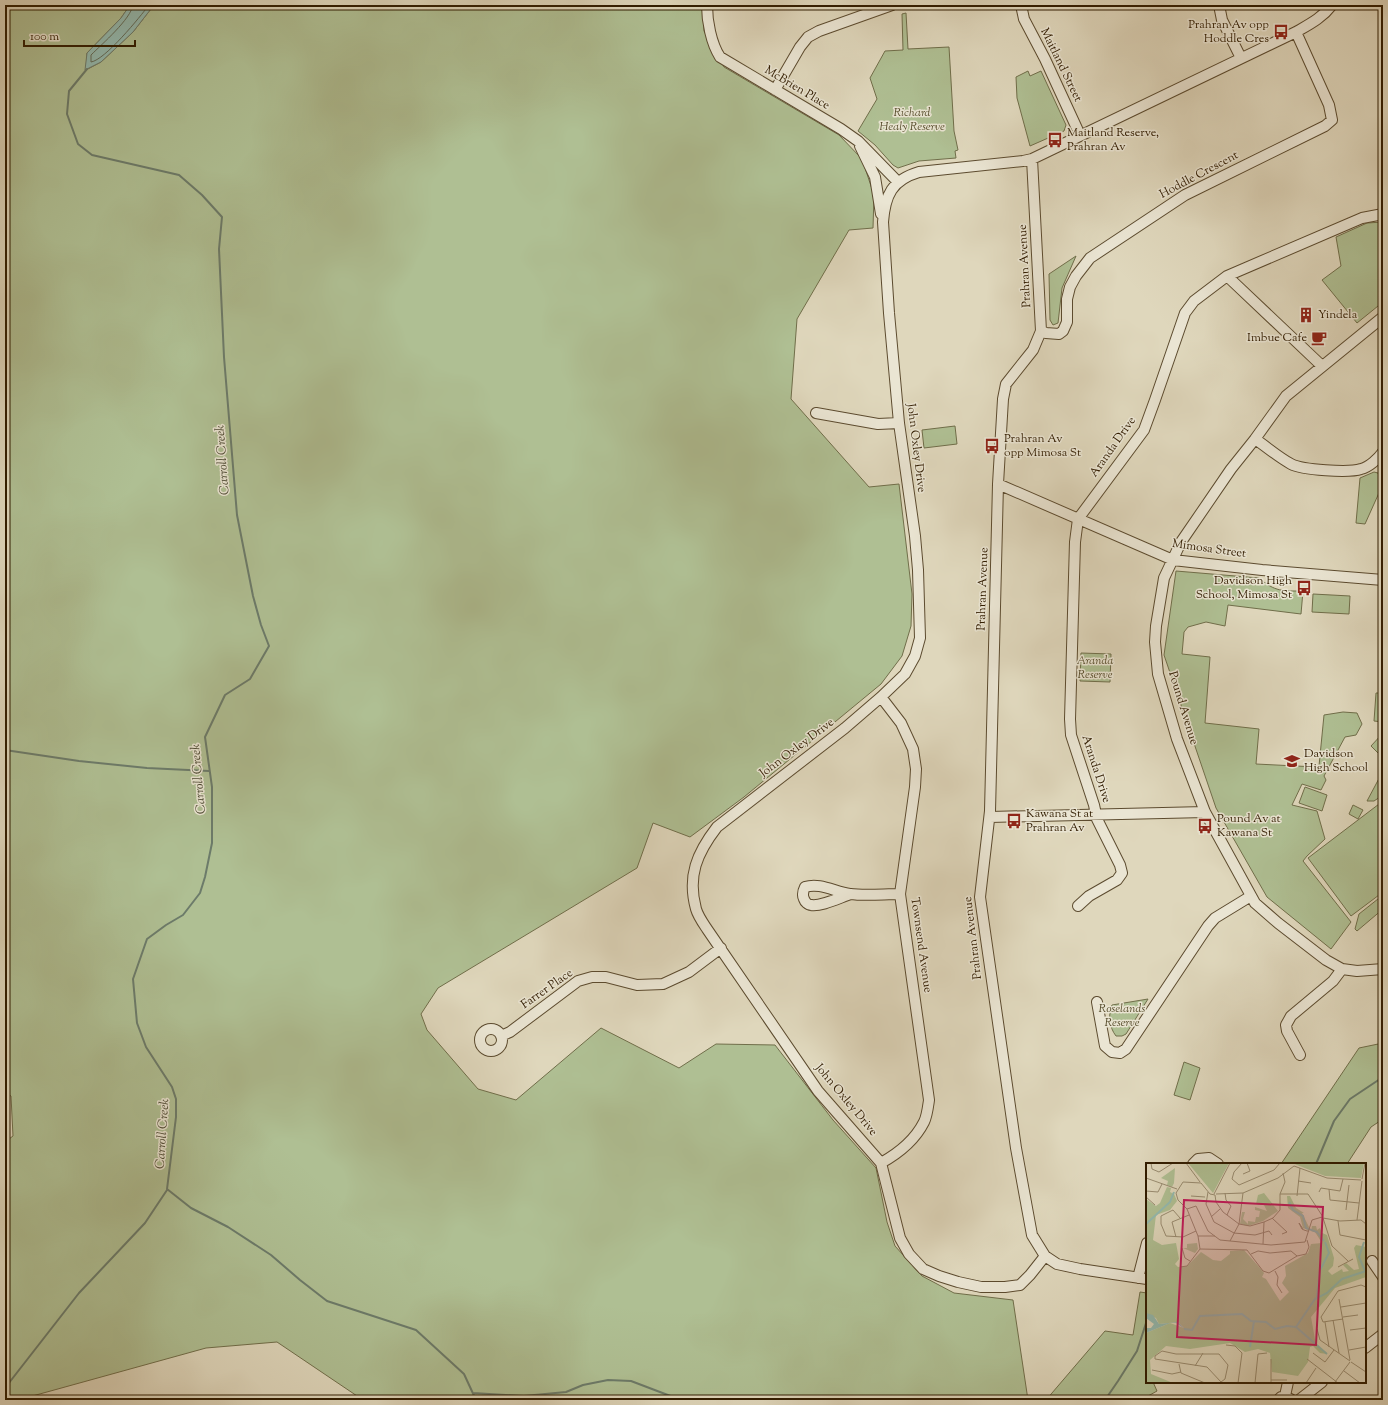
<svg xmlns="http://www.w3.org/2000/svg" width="1388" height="1405" font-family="'Sorts Mill Goudy',serif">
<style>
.green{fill:#afbf93;stroke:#706e4a}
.water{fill:#93bab0;stroke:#6c7b6a}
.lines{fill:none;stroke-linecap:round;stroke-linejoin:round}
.shore{stroke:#626b58;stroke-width:1}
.stream{stroke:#6c7b6a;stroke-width:2}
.minor-casing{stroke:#5c4b2f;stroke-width:12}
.minor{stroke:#eae5d3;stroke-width:10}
.labels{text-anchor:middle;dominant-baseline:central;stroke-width:3;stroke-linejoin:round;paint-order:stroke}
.poi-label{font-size:12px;fill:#311c00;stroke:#eae5d3;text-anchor:start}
.street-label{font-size:12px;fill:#311c00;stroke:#eae5d3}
.park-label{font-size:12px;font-style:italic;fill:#574d2c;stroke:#eae5d3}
.water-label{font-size:13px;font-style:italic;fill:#4e4b35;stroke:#eae5d3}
.inset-river{fill:none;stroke:#93bab0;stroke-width:2}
.inset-road{fill:none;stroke:#998c71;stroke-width:1}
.view{fill:#c2185b;fill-opacity:0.15;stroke:#c2185b;stroke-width:2}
.inset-edge{fill:none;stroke:#311c00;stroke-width:2}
</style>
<rect width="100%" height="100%" fill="#dfd7bc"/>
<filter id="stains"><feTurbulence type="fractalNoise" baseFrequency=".005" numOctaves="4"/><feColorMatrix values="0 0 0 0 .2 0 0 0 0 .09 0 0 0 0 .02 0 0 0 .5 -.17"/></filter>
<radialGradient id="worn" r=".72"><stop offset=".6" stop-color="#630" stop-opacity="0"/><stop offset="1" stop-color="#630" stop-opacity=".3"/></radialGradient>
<path class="green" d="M5,5h125l-9,13 -34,35 -1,17 15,-8 32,-30 21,-27h549l1,26 20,36 115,68 23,24 12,36 -1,33 -24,2 -52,89 -6,80 78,88 30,-3 13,110 -1,32 -9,30 -21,28 -137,113 -54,40 -37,-14 -16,45 -199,120 -17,26 6,16 51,59 38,11 85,-72 78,40 37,-24 59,1 58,75 43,48 11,54 8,24 27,30 32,17 59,7 15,100h-665l-86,-58 -71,6 -188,52h-13v-258l8,-6 -2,-40 -6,-3z
M906,13l2,36 41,-2 5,84 4,19 -3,1 1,7 -37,3 -21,7 -5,-3 -18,-20 -17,-14 19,-32 -7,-21 15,-27 18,-1 -1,-36z
M1028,71l2,5 11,-5 25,54 -2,6 -34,15 -13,-48 -1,-21z
M1383,222v80l-26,21 -35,-43 19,-14 -5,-29 31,-14z
M1076,256l-14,32 -4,35 -5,2 -3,-5 -1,-46z
M955,426l2,18 -33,4 -2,-18z
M1374,472l4,1 5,11 -18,40 -9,-1 4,-45z
M1176,571l83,7c16,14 24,13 44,13l-2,23 -73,-9 -3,21 -19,-4 -18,5 -4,5 -2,22 28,3 -5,66 54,6 -3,35 60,3 3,-1 5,-51 19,-3 14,1 5,11 -6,11 -11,2 -21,39 2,4 -5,10 -19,-6 -10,21 25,6 8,28 -18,17 -4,5 48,61 -20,27 -64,-52 -51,-89 -52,-153z
M1313,594l37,2 -1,18 -37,-2z
M1081,653l30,1 -1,28 -30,-1z
M1376,693h7v29l-9,-1z
M1383,733v25l-12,-12z
M1383,771v24l-9,6h-7z
M1305,787l22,8 -5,16 -23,-8z
M1383,801v91l-32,24 -43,-58z
M1353,805l10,5 -5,9 -9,-5z
M1383,895v14l-26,22 -2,-2 4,-15z
M1148,999l-22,35 -4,2h-6c-7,-9 -8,-21 -4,-31z
M1383,1043v76l-12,8 -24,37h-66l78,-116z
M1184,1062l16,6 -10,32 -16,-5z
M1140,1292l7,1v89h6l4,9 -16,9h-95l59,-69 28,4z"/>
<path class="water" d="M130,5h24l-21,27 -32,30 -16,8 2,-17 34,-35z"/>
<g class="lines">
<path class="shore" d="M133,5c-2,14 -31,39 -42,50v7c14,-2 49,-45 58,-57"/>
<path class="stream" d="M87,69l-18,22 -2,23 11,30 14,11 87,20 23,20 20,22 -3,32 5,108 13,158 16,81 8,29 8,21 -19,33 -25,16 -20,42 7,50v56l-7,34 -5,16 -17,22 -17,10 -19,14 -14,40 4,44 9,24 26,40 4,12v18l-9,72 24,19 37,19 43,28 29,25 27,21 89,29 48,44 12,26
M5,750l74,11 68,7 62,3
M1316,1164l18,-43 16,-22 33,-22
M5,1388l74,-95 66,-70 22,-33
M473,1393l51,3 42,-4 17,-7 25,-5 23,1 50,19
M1105,1400l13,-19 19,-30 10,-31"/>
<defs>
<path id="minor" d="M707,5c0,16 4,38 13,52l121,72 17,12 40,41
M1021,5l3,14 21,40 35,76
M1219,5l3,15 19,38
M775,90l25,-43 8,-10 11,-6 73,-26
M860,146l15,31 6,37
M1032,159l9,172 -8,19 -27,34 -3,15 -5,85 -8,327 -10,86 36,251 16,87 13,21 12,8 23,5 67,10
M1227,276l95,90
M1383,317l-97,79 -31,43 -24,30 -50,73 -17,36 -8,48 -1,16 3,32 19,65 28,73 50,91 23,20 48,37 16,9 15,2 26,-2
M1041,331l5,2 13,1 4,-3 4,-9v-23l3,-12 6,-11 14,-18 95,-63 140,-69 7,-6 -3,-15 -33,-73
M816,413l62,11 21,-1
M1255,439c12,8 23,18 36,25 11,6 58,9 70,5 8,-2 17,-10 22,-17
M998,484l175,76 89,10 121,10
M881,697l20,26 12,26 3,20 -1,18 -15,107 29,206c-1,7 -2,16 -5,22 -9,18 -25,31 -43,41
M990,817l215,-5
M851,894c-10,3 -30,13 -40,11 -3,0 -6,-3 -7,-6 -2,-4 -1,-8 1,-12 15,-5 30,5 45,7 16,2 34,0 50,0
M1078,906l11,-10 28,-16 5,-7 -2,-8 -23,-46 -3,-14 -23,-70 -1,-16 5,-177 3,-23 66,-89 11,-30 30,-87 9,-12 33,-25 135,-58 21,-4
M1097,1002l8,44 7,6 8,1 6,-4 82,-123 7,-8 36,-22
M480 1040a11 11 0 1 1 22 0a11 11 0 1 1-22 0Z
M501,1036l9,-4 68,-51 14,-4h14l31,8 26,-1 26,-12 32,-24
M1300,1055l-13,-24 -1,-6 5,-9 42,-35 9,-12
M1193,1164l5,-5 11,-1 9,6
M1045,1256l-15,19 -10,10 -15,2h-24l-23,-5 -19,-6 -16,-7 -14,-15 -9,-16 -19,-75 -63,-72 -111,-162c-4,-6 -9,-13 -11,-20 -9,-33 1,-56 21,-82l128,-99 36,-31 24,-23 10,-18 5,-18 -2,-68 -3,-34 -16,-113 -10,-110 -6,-91c2,-27 9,-42 36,-50l104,-11 9,-2 264,-127c14,-8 26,-14 36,-27
M1372,1261l11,16
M1138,1278l9,-35
M1365,1348l18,-14
M1285,1396l3,-14
M1278,1400l3,-3 4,-1 7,4
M1299,1400l23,-18"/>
</defs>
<use href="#minor" class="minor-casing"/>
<use href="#minor" class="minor"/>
</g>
<defs>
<symbol id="bus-bare" viewBox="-9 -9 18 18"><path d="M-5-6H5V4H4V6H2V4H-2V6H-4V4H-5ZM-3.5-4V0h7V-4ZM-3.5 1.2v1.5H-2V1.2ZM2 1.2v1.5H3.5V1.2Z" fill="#8f2418" stroke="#eae5d3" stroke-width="2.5" paint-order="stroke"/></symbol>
<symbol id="building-bare" viewBox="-9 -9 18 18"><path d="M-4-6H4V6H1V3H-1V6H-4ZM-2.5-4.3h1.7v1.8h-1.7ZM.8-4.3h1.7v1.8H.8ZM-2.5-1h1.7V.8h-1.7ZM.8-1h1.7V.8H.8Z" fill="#8f2418" stroke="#eae5d3" stroke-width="2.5" paint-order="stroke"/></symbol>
<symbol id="cafe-bare" viewBox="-9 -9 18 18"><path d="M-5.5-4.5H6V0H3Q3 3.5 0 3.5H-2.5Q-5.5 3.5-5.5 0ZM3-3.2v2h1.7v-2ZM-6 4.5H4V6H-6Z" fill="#8f2418" stroke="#eae5d3" stroke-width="2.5" paint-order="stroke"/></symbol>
<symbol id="school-bare" viewBox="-9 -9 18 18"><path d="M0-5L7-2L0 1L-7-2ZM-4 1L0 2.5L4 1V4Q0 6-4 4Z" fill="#8f2418" stroke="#eae5d3" stroke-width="2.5" paint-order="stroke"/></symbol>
</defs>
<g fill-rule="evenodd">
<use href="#bus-bare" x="1270" y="21" width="22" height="22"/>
<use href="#bus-bare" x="1044" y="129" width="22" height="22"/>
<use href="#building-bare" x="1295" y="304" width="22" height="22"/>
<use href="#cafe-bare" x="1308" y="327" width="22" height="22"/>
<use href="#bus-bare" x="981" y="435" width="22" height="22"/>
<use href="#bus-bare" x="1293" y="577" width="22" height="22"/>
<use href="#school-bare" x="1281" y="750" width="22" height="22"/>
<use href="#bus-bare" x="1003" y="810" width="22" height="22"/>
<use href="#bus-bare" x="1194" y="815" width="22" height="22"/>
</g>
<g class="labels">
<g class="poi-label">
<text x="1269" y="25" text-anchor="end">Prahran Av opp<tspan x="1269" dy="14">Hoddle Cres</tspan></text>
<text x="1067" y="133">Maitland Reserve,<tspan x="1067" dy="14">Prahran Av</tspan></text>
<text x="1318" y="315">Yindela</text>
<text x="1307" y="338" text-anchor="end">Imbue Cafe</text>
<text x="1004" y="439">Prahran Av<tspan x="1004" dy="14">opp Mimosa St</tspan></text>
<text x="1292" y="581" text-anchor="end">Davidson High<tspan x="1292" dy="14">School, Mimosa St</tspan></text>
<text x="1304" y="754">Davidson<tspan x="1304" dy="14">High School</tspan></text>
<text x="1026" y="814">Kawana St at<tspan x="1026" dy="14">Prahran Av</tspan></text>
<text x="1217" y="819">Pound Av at<tspan x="1217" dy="14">Kawana St</tspan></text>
</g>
<g class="street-label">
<text transform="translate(1061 65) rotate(64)">Maitland Street</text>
<text transform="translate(797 88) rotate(31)">McBrien Place</text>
<text transform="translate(1199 175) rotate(-28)">Hoddle Crescent</text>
<text transform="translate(1025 266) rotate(-93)">Prahran Avenue</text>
<text transform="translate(1113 447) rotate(-55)">Aranda Drive</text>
<text transform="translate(916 448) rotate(83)">John Oxley Drive</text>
<text transform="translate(1209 549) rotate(8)">Mimosa Street</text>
<text transform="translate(983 589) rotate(-88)">Prahran Avenue</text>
<text transform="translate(1183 708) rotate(73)">Pound Avenue</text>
<text transform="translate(797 748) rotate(-37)">John Oxley Drive</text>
<text transform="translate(1096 769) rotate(72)">Aranda Drive</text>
<text transform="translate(973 938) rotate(-97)">Prahran Avenue</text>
<text transform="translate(921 945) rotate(82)">Townsend Avenue</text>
<text transform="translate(547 989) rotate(-35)">Farrer Place</text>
<text transform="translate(846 1100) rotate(50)">John Oxley Drive</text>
</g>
<g class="park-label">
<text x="912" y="113">Richard<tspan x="912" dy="14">Healy Reserve</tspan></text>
<text x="1095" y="661">Aranda<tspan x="1095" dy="14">Reserve</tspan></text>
<text x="1122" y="1009">Roselands<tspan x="1122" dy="14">Reserve</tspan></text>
</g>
<g class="water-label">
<text transform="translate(223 460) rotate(-94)">Carroll Creek</text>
<text transform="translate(199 779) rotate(-95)">Carroll Creek</text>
<text transform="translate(163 1134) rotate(-86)">Carroll Creek</text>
</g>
</g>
<g transform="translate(1146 1163)">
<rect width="220" height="220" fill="#dfd7bc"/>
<path d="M42,0h41l-16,30zM146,0h72l-3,15 -36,-2zM29,5l-1,15 -2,4 -5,-2 1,-4 -7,-3zM21,24l4,1 -1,4 4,2 3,7 -7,9 -14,5 -3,25 9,5 14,-2 3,16 -4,5 3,3 9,-1 14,-14 12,8 8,1 9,-7v-3l14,-1 16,18 4,5 -2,4 4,2 14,22 9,-9 -7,-9 4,-7 -1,-10 23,-13 3,-9 11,-1 -7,-11 -4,-1 1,-5h4l1,4 3,-2 2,5 5,2 7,23 -1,8 -5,5 4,4 10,-6 1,3 6,-1 -6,-6 3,-2 8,7 5,-1 -5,-21 2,-3 10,2v30l-31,11 -24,29 5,28 11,9 -7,-1 -7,-7 -3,1 -2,15 -10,14 -26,-4 -2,-19 -12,-4 -13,3 -15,-9 -40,6 -24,-3 -16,14 1,14 22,9h-27v-50l24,-10 14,5 -6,-6 -19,2 -3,-6 -10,-4v-115l10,7 4,-3zM118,30l14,18 -15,10 -15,5 -8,-2 2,-12h3l-2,7 5,5v-3l7,1 1,-5h3l1,-6 -5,-1v-3l12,4 -3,-6 -8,-1 2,-9zM141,33h3l6,12 8,5h-2l7,14 -1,3 -5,-2 -3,-11 -12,-9zM51,80l1,6 -3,4 -12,-5h4v-4z" fill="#afbf93"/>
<path d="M0,150l7,2 6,9 19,-2 7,7 -9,-6h-6l-24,10v-5h5l3,-4 -8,-6z" fill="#93bab0"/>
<path class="inset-river" d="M143,39l4,8 10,6 3,12 11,4 7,9M0,61l24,-22 4,-10M218,79l-5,15 6,14M171,134l3,-27 9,-17 -4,-11M150,164l31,27M38,166l8,1 8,-14 42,-2 9,7 15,1 9,7 12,-3 9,1 19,-28 12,-6 15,-14 24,-8M104,184l4,-26"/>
<path class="inset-road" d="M5,0l1,6 7,3 14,-9M40,0l14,19M96,0l-8,9 -2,7 7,6 35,-15 6,-7M97,11l7,-3 -3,-8M0,15l31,11M216,16l3,-16M152,18l13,2M55,20l9,11 5,1M183,26l1,11 29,3M0,28l12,1 4,-8M62,29l-2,12 8,18 20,11 21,2 14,-4 3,4M173,29l2,-4 19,3 3,-12M79,30l1,7 5,6 -4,9M68,31l16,-31M70,31l27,-1 35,-15 16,-12 33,12 34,2M134,31h28l15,23M69,32l1,7 7,10 16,12 11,2 14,-4 9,-4 7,-8v-16l5,-12 -2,-9M45,33l14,1M151,33l3,-28M0,34l9,8M41,46l9,-3 12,25 12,9 51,5 34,-3 7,-22 10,-3M200,47l3,-25M65,54l9,-8M34,55l-7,-8 -12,6v8l5,12 17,1 13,-6M126,55l15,14 -5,2M177,55l9,28 16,15M177,55l17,3 21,-1 5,4M211,57l5,-39M192,58l2,14 26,5M157,66l-4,-6 3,6 2,1 3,1h2M52,73h17M30,74l-4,-15 17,-7M84,78l9,-17 4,-31M117,81l1,-22M36,85l3,10 5,3M54,86l47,1 16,21 6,2 28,-17 9,-2 3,-7 -2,-7M54,86l-2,-13 -11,-27 -9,-9 -2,-7 7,-11 18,1M105,91l7,-3 12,2 21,-2 6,5M34,104l7,-1 13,-17M192,104l15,-8M129,108l3,6 -1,8 5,8M193,136l11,61M195,144l25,-4M197,154l15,-2M197,156l-20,3 -2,-5 17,-26 23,-6 5,2M187,157l6,33M179,159l4,25M171,166l3,11 30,21M204,167l16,-2M80,182l9,1 7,7 -4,30M203,187l17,-3M16,188l14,3h43l9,11 -3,14 -4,3 -14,-15 -52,-8v-3zM167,190l12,9 9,-12M125,196v24M161,196l31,24M205,199l15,10M33,201l2,9 24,10M49,203l8,-13M6,207l20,4 9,-2M198,208l16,12M125,217h16M189,219l15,-20M109,220l3,-29 9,-1M160,220l10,-15"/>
<path class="view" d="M38,37l139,7 -7,138 -139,-8z"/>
<rect width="220" height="220" class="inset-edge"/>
</g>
<rect width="1388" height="1405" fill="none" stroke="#dfd7bc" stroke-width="20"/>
<rect x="6" y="6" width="1376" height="1393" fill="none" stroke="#311c00" stroke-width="2"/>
<rect x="10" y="10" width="1368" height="1385" fill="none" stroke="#311c00"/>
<path d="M24 40v6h111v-6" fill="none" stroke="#311c00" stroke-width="2"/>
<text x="30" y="40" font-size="12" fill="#311c00" stroke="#eae5d3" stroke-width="3" paint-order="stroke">100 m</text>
<rect width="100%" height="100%" filter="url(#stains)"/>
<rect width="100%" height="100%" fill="url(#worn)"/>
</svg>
